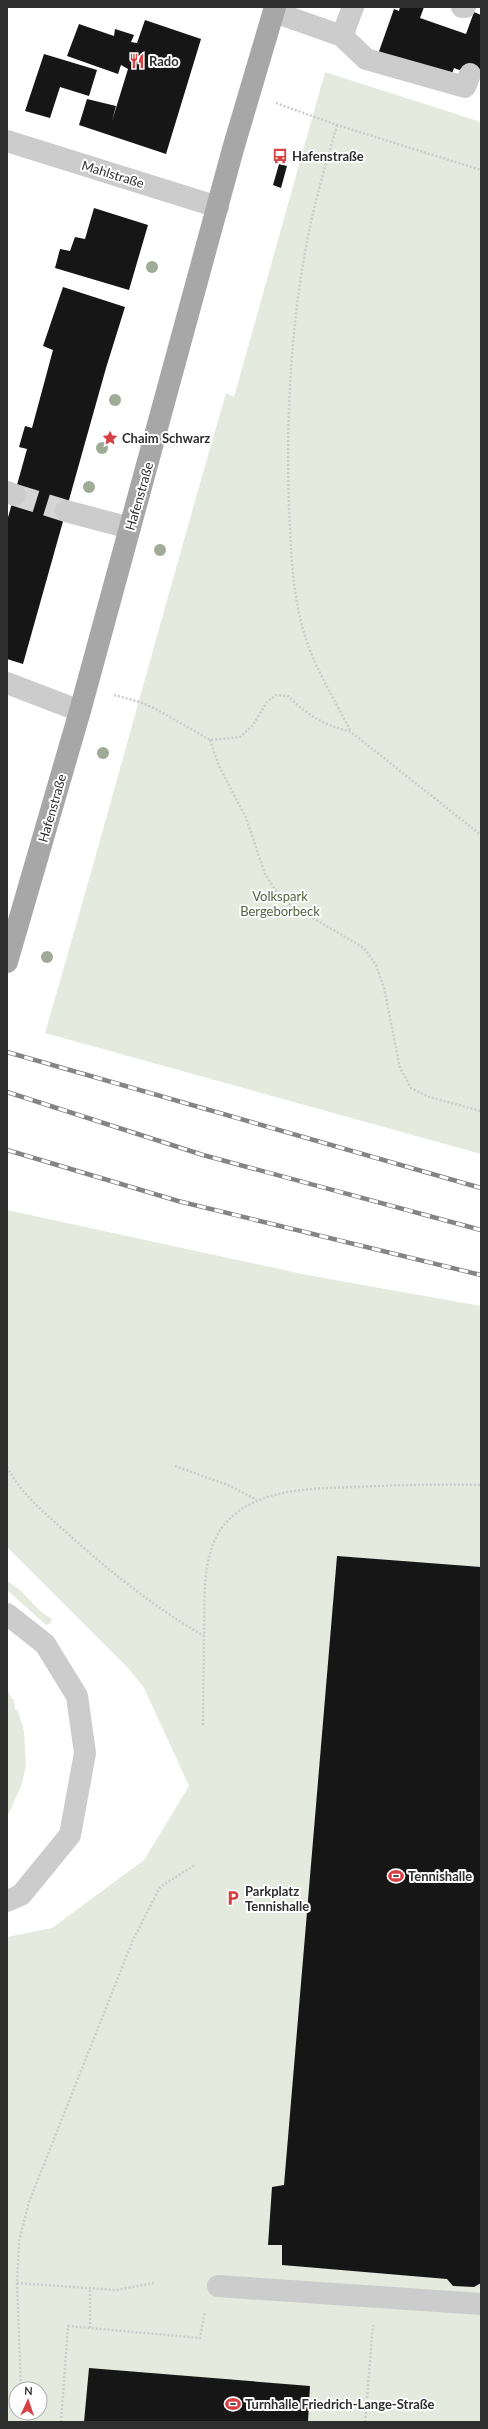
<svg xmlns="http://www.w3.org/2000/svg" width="488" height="2429" font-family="Lato,sans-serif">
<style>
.green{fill:#e4ebde;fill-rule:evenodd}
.building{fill:#161616}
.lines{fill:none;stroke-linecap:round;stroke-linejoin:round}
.minor-tunnel{stroke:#d5d5d5;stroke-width:22;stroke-dasharray:22 11;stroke-linecap:butt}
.path{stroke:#ccc;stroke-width:2.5;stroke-dasharray:2 2;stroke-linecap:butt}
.minor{stroke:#ccc;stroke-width:22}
.major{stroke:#a7a7a7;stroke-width:22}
.rail-casing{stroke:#848484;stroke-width:4.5}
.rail{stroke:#fff;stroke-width:3;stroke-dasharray:9;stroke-linecap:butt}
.tree{fill:#9fab96}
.labels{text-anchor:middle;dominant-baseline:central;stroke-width:4;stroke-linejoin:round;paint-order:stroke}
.poi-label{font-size:13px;font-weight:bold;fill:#2f2f2f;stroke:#fff;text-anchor:start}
.street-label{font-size:13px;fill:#2f2f2f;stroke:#fff}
.park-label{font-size:13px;fill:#506740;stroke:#fff}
</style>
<rect width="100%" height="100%" fill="#fff"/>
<path class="green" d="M325,72l156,50v1032l-436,-121c62,-213 119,-427 181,-640l8,4z
M7,1210l300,65 174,31v1116h-474v-485l45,-9 92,-68 45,-74 -45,-98 -16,-20 -121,-121zM16,2389h24v24h-24z
M7,1581l12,8 21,22 12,8 -2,5 -4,1 -39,-35z
M7,1689l5,10h2l1,10 3,2 6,20 2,35 -5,21 -14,30z"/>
<path class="building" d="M400,7h24l-4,11 46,16 8,-22 7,3 -1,63 -26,-10 -5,14 -72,-25 17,-48 5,2z
M145,20l56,19 -35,115 -87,-29 8,-26 29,7 -4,15 16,-52 -7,-4 -3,9 -51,-18 12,-32 35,12 1,-7 19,6 -3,7 6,1z
M44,54l53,16 -8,26 -29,-9 -10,31 -25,-7z
M279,164l8,2 -6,22 -8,-3z
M94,208l54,17 -19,65 -74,-22 5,-19 10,2 5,-14 10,2z
M63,287l62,20 -19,61 -83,296 -16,-5v-138l20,-72 -8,-2 6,-21 7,2 21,-78 -10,-4z
M337,1556l144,11v716l-7,4 -21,-1 -6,-7 -165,-14v-20h-14l4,-58 12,-2z
M89,2368l221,18 -2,36h-224z"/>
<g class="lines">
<path class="minor-tunnel" d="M15,495l51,16"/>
<path class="path" d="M276,103l61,22 144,45
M337,125c-9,32 -19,65 -26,97 -20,93 -25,190 -22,284 2,45 3,93 18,136 11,32 29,60 44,90
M114,695l26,7 16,7 54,31 30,-3 13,-12 14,-23 9,-7 12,1c20,20 36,29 63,36l130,103
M210,740l9,26 27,52 19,56 17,26 82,48 12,17 8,23 16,80 11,20 18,9 52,14
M175,1466l53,19 29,15
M7,1467c14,27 37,45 59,65 43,39 88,75 138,104 1,-34 -3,-78 17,-107 8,-12 23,-23 36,-28 30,-13 67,-13 99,-14 42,-2 83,-3 125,-2
M203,1725l1,-89
M17,2283l99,7 38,-7
M90,2290v38
M21,2389l-4,-106 2,-42 10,-39 104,-262 27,-53 35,-22
M22,2413v9
M61,2422l7,-96 132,12 5,-27
M365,2422l8,-97"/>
<path class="minor" d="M462,7h3
M274,12l68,24 11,-29
M342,36l24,23 99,28 5,-13
M7,141l211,66
M7,492l8,3
M66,511l64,17
M7,683l73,28
M7,1614l38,30 32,52 8,57 -15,82 -49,60 -14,6
M218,2286l263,18"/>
<path class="major" d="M7,962l73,-251 153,-562 42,-142"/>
<defs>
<path id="rail" d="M7,1052l474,136
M7,1092l196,63 278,75
M7,1150l171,51 303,74"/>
</defs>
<use href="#rail" class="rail-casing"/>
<use href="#rail" class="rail"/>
</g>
<g class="tree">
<circle cx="152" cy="267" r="6"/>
<circle cx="115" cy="400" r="6"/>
<circle cx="102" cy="448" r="6"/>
<circle cx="89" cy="487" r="6"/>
<circle cx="160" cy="550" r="6"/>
<circle cx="103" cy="753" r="6"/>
<circle cx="47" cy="957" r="6"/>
</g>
<defs>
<symbol id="restaurant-bare" viewBox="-9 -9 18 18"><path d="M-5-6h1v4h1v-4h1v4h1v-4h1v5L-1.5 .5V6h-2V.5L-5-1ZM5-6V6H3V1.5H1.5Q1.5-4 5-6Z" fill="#d64144" stroke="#fff" stroke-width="2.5" paint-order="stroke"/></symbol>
<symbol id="bus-bare" viewBox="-9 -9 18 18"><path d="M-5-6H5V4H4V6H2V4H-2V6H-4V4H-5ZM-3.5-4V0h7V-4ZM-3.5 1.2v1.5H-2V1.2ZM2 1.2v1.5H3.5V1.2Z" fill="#d64144" stroke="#fff" stroke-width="2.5" paint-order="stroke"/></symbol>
<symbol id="sight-bare" viewBox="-9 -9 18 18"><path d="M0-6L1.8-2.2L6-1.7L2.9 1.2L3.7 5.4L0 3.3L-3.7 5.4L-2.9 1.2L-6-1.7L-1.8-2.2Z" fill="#d64144" stroke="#fff" stroke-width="2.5" paint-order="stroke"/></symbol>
<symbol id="stadium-bare" viewBox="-9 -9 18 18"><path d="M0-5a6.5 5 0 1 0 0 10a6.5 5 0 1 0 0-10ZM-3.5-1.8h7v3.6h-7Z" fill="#d64144" stroke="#fff" stroke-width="2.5" paint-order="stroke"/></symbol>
<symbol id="parking-bare" viewBox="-9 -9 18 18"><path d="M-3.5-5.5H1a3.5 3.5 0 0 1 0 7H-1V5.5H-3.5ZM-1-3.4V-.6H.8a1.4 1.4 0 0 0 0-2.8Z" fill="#d64144" stroke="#fff" stroke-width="2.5" paint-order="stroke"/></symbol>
</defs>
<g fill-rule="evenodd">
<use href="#restaurant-bare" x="126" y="50" width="22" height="22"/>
<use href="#bus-bare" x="269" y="145" width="22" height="22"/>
<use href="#sight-bare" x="99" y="427" width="22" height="22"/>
<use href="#stadium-bare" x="385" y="1865" width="22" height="22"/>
<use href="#parking-bare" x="222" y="1887" width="22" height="22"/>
<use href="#stadium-bare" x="222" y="2393" width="22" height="22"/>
</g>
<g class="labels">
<g class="poi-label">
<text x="149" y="61">Rado</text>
<text x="292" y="156">Hafenstraße</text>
<text x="122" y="438">Chaim Schwarz</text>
<text x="408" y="1876">Tennishalle</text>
<text x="245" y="1891">Parkplatz<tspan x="245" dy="15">Tennishalle</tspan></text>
<text x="245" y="2404">Turnhalle Friedrich-Lange-Straße</text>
</g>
<g class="street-label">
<text transform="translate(113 174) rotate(17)">Mahlstraße</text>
<text transform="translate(139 496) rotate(-74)">Hafenstraße</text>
<text transform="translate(52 808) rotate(-74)">Hafenstraße</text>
</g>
<g class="park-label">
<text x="280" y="896">Volkspark<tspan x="280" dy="15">Bergeborbeck</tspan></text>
</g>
</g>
<rect width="488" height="2429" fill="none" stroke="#2f2f2f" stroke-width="16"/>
<g transform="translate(28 2401) rotate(3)"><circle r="19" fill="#ffffff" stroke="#acacac"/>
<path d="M0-3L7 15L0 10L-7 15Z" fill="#d64144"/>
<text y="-6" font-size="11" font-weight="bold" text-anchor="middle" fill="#2f2f2f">N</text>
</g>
</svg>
